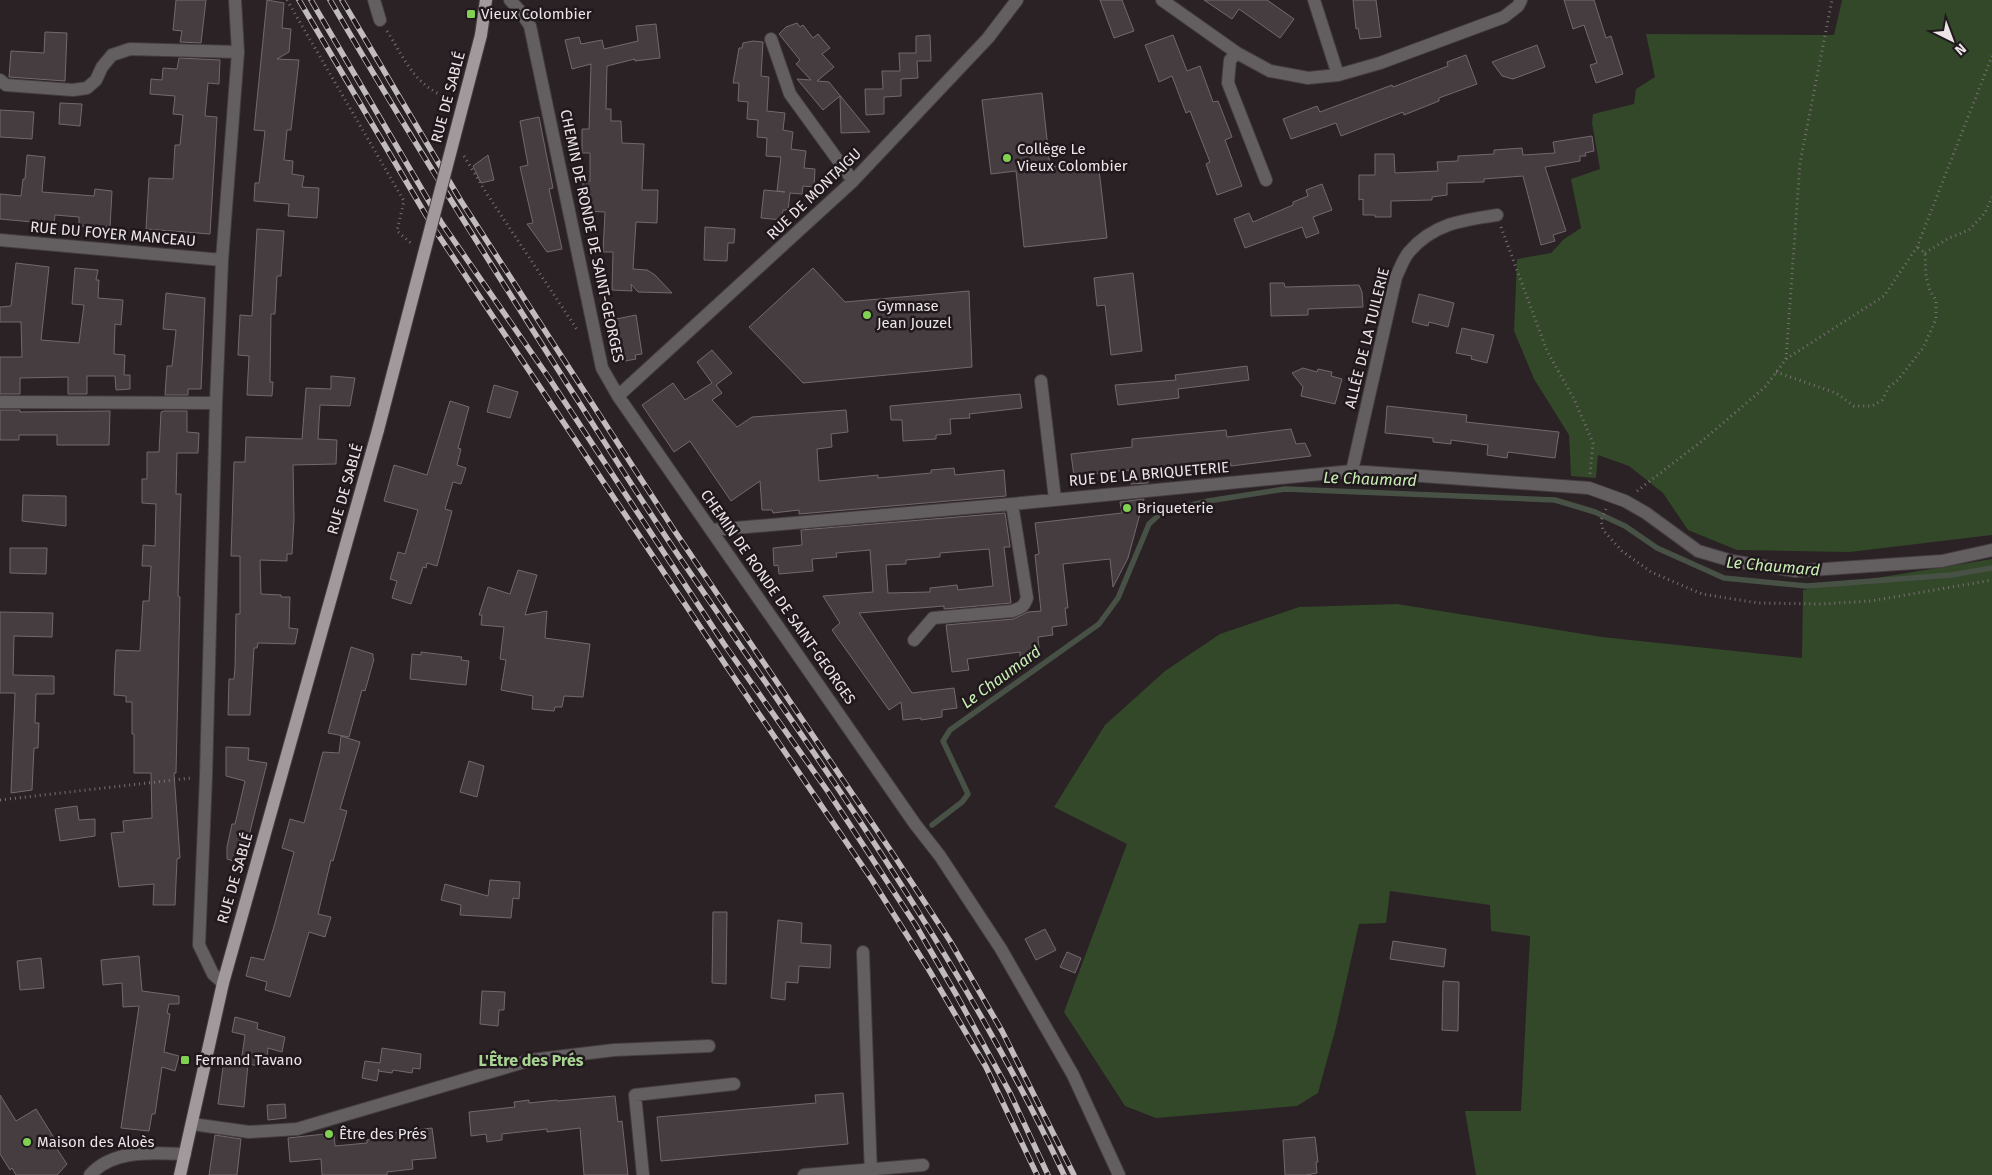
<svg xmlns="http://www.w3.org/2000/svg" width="1992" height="1175" font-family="'Fira Sans',sans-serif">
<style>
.green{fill:#334729}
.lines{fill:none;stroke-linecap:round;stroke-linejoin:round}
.stream{stroke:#485145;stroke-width:5.5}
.building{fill:#463d41;stroke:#73696d;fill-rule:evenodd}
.minor-casing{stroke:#453d40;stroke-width:14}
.major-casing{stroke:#453d40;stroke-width:14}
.path{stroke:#787173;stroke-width:3;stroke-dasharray:1 4;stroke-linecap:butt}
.minor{stroke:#635f61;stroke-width:12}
.major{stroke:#a2999d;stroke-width:12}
.rail-casing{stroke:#c2bbbd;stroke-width:5.5}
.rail{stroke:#20181c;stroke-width:4;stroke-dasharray:11;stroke-linecap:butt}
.major-bridge-casing{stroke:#453d40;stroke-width:14;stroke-linecap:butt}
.major-bridge{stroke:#a2999d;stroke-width:12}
.poi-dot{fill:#80d052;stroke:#20181c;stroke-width:2}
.labels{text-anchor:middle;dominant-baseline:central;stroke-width:5;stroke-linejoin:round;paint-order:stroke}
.poi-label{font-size:15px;fill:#ebe5e7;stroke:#20181c;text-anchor:start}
.street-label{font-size:15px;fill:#ebe5e7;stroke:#20181c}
.water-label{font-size:16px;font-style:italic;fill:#c7efb4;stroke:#20181c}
.neighbourhood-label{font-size:16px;font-weight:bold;fill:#a8d493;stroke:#20181c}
</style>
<rect width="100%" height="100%" fill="#2a2225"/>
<path class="green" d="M1842,0h150v535l-142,17 -113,-2 -49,-20 -25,-37 -34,-27 -31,-11 -2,23 -25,-2 -2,-41 -35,-56 -20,-48 3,-72 34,-6 13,-14 17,-11 -10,-49 29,-10 -8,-46 1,-9 41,-10 2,-15 19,-12 -9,-43 188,1z
M1992,559v616h-516l-11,-64h56l9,-175 -39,-5 -1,-26 -100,-14 -4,32 -27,1 -23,103 -18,66 -21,13 -141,12 -31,-12 -61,-94 63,-168 -73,-37 51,-82 60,-54 55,-37 79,-27 98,-3 205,33 200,21 1,-68z"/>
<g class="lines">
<path class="stream" d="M932,825l30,-23 6,-8 -25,-53 7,-11 149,-106 19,-26 31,-74 13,-12 46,-11 77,-12 270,11 40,12 30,14 32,22 67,30 83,8 144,-11 41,-7"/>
</g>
<path class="building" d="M176,0h30l-5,43 -21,-1 2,-11 -9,-1z
M267,0l17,3 -2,25 9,1 -2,23 -12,7 22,1 -8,70h-4l-3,30 9,1 -1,13 12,2 -2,11 17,1 -2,30 -29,-2 1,-12 -35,-3 1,-18h4l6,-52 -11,-1z
M1100,0h22l12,31 -20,7z
M1204,0h63l27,19 -14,19 -41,-29 -7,10z
M1353,0h23l5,37 -21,2 -2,-11 -2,1z
M1564,0h30l12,38 5,-2 12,38 -27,9 -6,-18 7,-2 -13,-38 -11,4z
M797,23l3,4 3,-2 10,13 5,-4 12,14 -8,6 12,13 -17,14 12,1 41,50 -29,1 -1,-37 -17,14 -26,-31 14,1 -15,-16 4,-4 -21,-26 7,-7z
M656,24l4,34 -25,3v-2l-28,7 -1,43h5v12h10l1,22 22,1 -2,46h16l-1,33 -21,-1 -3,47 14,1 8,5 17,18 -34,-1 -7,-8 1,7 -20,-1 1,-38h-10l2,-40 -22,-1v-30h7v-28h-8v-24h7l2,-65 -19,5 -7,-29 14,-3 2,7 21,-4 2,9 34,-8 -2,-15z
M45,32l22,1 -2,48 -56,-4 2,-26 33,2z
M930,35l1,26h-14l1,17 -17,1v17l-17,1v17l-18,1 -1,-26h18l-1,-18h18l-1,-18h17v-17z
M1173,35l14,36 13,-5 13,36 5,-1 14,36 -7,3 17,46 -25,9 -11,-31 4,-2 -20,-51 -4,2 -14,-37 -13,6 -14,-37z
M753,41l10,1 -2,34 8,1 -2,34 18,2 -2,17 10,2 -2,17 15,2 -2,17 11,1 -1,18 -11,-1 -1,8 -12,-1 -2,17h-5l-1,10 -21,-2 3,-28 21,2 -8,-1 4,-34 -15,-1 1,-18 -10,-1 1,-17 -11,-1 1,-17 -10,-1 1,-18h-6l6,-35h3l1,-5z
M1537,45l8,22 -32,12 -11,-3 -10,-14z
M1466,55l11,29 -38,14v3l-35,14 -1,-3 -62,24 -5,-13 -45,16 -8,-20 34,-13 3,6 72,-27 1,2 55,-21 -1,-4z
M179,58l41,2 -1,24 -11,-1 -3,33 12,1 -7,117 -64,-5 3,-51 24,1 2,-34h5l3,-30 -10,-1 2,-18 -25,-2 1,-15 11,1 1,-12 14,1z
M1042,93l8,74 48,-6 9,77 -83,9 -8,-76 -25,3 -9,-74z
M60,103l22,1 -2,22 -21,-2z
M0,110l34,2 -2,27 -32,-2z
M539,117l14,71 -4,1 13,60 -15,3 -20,-28 6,-1 -13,-56 8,-2 -8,-44z
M1592,136l2,15 -9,2 1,3h-6v5l-35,6 21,64 -13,4 2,6 -14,4 -18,-69 -39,3v3l-37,1v12l-15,2v3l-41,1v16h-16v-2h-12v-16l-4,1v-25h16v-21h19l1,19 43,-2 -1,-9 21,-1v-5l36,-2v-4l28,-2 1,7 32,-2 -2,-11z
M27,155l18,2 -3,35 52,4 1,-7 17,2 -2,36 -31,-1v-9l-24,-2 -1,9 -54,-5v-25l21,2 2,-17h2z
M488,155l6,25 -13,3 -8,-17z
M1322,184l10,26 -19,7 6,16 -13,5 -4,-11 -57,21 -11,-29 15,-6 4,9 40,-17v-3l15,-6 -2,-6z
M705,227l30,2 -1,14h-6l-1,18 -23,-1z
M257,229l27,2 -3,45h-4l-2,38h-4l-1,68h3l-1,14 -25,-1 2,-39 -11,-1 2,-40 12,1z
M16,263l33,4 -8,73 38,3 5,-38 -12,-1 3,-36 23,2 -2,10h3l-1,18 25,2 -2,25 -6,-1 -1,30 11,1 -1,20h6v14l-14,1 -1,-14h-28v18h-19v-17l-48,1v16h-20v-37h22l-1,-35h-21v-15l11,-1z
M813,268l32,34 124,-11 3,76 -169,16 -54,-56z
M1133,273l9,78 -31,4 -6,-50 -8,1 -3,-28z
M1270,283h14l1,4 74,-2 3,7 1,15 -55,2v6l-37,1z
M166,293l39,5 -4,91h-13v6h-23l2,-29h5l4,-36 -13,-1z
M1419,294l35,9 -6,24 -19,-5 -1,4 -16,-4z
M636,315l6,39 -7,1 1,4 -16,3 -9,-42z
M1462,328l32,7 -7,28 -16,-4 1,-3 -16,-3z
M712,350l20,23 -16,12 6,8 -10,7 25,27 15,-10 94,-7 2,22 -17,2 1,13 -15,2 2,32 59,-6v3l53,-5v-3l23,-2 1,7 49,-5 2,26 -207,18v-4l-26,3 -1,-3h-10l-2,-29 -29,20 -41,-60 -16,11 -32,-47 31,-22 12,17 27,-17 -15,-21z
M1247,366l2,14 -71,9 1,9 -61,7 -3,-20 61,-5 -1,-5z
M1303,368l14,4 1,-3 14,3 -1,4 11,3 -7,25 -34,-8 2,-9 -11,-14z
M331,376l24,2 -5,28 -30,-1 -2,34 19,1 -1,24 -43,1 1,54 -2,35h-5v7l-27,-1 1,34 20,1v2h9l-1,31 9,1 -3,15 -37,-1 -1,5h-3l-4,67h-22l1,-36h5l1,-11 1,-54h4v-58h-9l3,-94h11l1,-25 56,2 4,-51 25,1z
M494,385l24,7 -8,26 -23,-6z
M1020,394l2,14 -53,6 1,4 -20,1 1,15 -15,1v4l-33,2 -1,-21h-11l-1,-14z
M450,401l19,6 -11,41 3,1 -4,16 9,3 -5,16 -8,-2 -8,27 7,2 -15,55 -10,-3 -1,5 -3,-1 -12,37 -19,-6 5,-17 -7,-2 8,-27 7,2 13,-44 -34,-9 10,-36 33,10z
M1387,406l80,9 -1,7 93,10 -4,26 -47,-6 -1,6 -20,-3 1,-10 -37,-5v4l-18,-2v-4l-48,-5z
M0,410h20v2l90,-1 -1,34h-52v-10h-38v5h-19z
M164,411h23v21l12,1 -1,20h-21l-1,41h5l-3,102 2,1 -4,176h-2l6,85 -3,1 -2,46h-22l1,-21 -35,3 -8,-54 13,-1 -1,-11 29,-3 -1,-45h-17v-39h-2v-32h-6v-6l-12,-1 1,-30 1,-15 24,1 3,-50h6l2,-35h-9l1,-21 12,1 1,-42 -14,-1v-24h5v-27h12l2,-40z
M1291,429l5,15 9,-1 6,13 -80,10 -1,-4 -22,2 -55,7v4l-3,1 -2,7 -17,1 -2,-14 -55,6 -3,-22 61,-7v-8l94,-9 1,7z
M23,495l43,1v30l-44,-5z
M1144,499l-16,59 -15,29 -3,-28 -47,5 5,44h-3l2,17 -15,2 1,8 -15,2 2,20 -20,2v-7l-53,7 2,11 -17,2 -6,-47 67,-6 15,-7 13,-1 -6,-56 4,-1 -4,-31 87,-10 -2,-11z
M1005,513l5,34h-6l7,56 -67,6v-3l-85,7 53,80 42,-5 3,20 -15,2v7l-21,3v-2l-18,2 -2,-18 -12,8 -57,-80 8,-7 -17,-27 50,-4 -3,-42 -34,3 1,4 -25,2 1,12 -34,3 -1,-9 -4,1 -1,-18 29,-3 -1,-15zM989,549l4,37 -35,4 -1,-5 -27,3v4l-42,1 -2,-28 20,-1v-4l34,-3v-4z
M10,548h37l-1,26 -36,-1z
M518,570l19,5 -12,40 22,-4 -2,27 45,6 -7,53 -19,-1 -2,11h-7l-1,4 -22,-2 1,-13 -32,-6 5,-30 -6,-1 4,-32 -23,-2 1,-10h-3l9,-28 22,7z
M0,612l53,1 -1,24 -38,-1 -1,39 41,1v18h-18l-1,29h4l-1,25h-4l-2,42 -21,3 4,-100h-15z
M351,647l22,7v4l1,1 -9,32 -3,-1 -13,47 -21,-4z
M421,652l41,5 -1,3 8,1 -3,24 -56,-6 2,-25 9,1z
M341,736l19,6 -20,67 7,2 -14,50 -2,-1 -13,54 13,3 -6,20 -16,-5 -19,65 -25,-7 2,-8 -21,-6 5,-19 13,3 11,-37 19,-71 -12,-4 8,-29 14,4 19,-71 16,1z
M226,747l23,1 -1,12 19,3 -25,101 -15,-5v-12l5,-23h3l10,-43 -19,-5z
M469,761l15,5 -7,31 -17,-5z
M77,806l2,14 16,-1v17l-35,5 -5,-32z
M490,880l30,2 -1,17 -6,-1 -2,20 -51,-3 1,-10 -20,-5 4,-16 43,12z
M713,912h14l-1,72 -14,-1z
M778,920l24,3 -1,20 30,2 -1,23 -31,-2 -1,17 -12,-1 -1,18 -14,-2z
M1045,929l11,21 -20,10 -11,-21z
M1393,941l53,8 -2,18 -54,-8z
M1067,952l14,6 -6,15 -15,-6z
M139,956l3,35 37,5v8h-10l-2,9 3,1 -6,38 15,4 -4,15 -13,-4 -7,47h-3l-3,17 -28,-3 18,-122 -16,1 -1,-24 -19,2 -2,-25z
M41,958l3,30 -24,2 -3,-29z
M1443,981l16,1 -1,49 -16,-1z
M482,991l23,1 -1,18h-5l-1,16 -18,-2z
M235,1017l23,6 -1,6 28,8 -3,15 -14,-4 -2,19 -18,-3 -4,43 -26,-3 6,-44 17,3 4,-28 -13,-3z
M382,1048l39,6 -1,15 -7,-1 -1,5 -19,-3 -1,3 -14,-2 1,-2 -2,12 -15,-3 3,-17 15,2z
M843,1093l5,51 -187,17 -4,-44 159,-14 -1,-8z
M0,1095l16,26 20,-12 20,32 -3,2 14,21 -10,11h-41l-4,-7 -2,2 -10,-16z
M615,1096l3,26 4,-1 6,54h-44l-4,-47 -33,4v-3l-45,5v6l-15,2 -1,-8 -15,2 -2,-24 46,-5 -1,-5 15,-2v3l28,-3v1z
M285,1104l1,14 -18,2 -1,-15z
M432,1128l4,30 -24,2 1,9 -26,3v3h-65l-1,-16 -31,3 -2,-24 46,-5 1,13 32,-3v-3l8,-1v-3l8,-1v-1z
M215,1135l26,4 -4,36h-28z
M1315,1137l3,25h-2l1,11 -11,2h-21l-2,-35z"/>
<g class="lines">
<defs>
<path id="minor" d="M374,0l6,20
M510,0l11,12 9,14 72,342 16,28 297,428 25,32 61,93 72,126 46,100
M1162,0l75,53 33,18 38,7 30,-3 42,-12 124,-46 14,-11 3,-6
M1314,0l24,75
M771,39l19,55 63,87
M1237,53l-7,7 -2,23 38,97
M0,80l6,5 67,5 14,-2 9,-8 6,-13 10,-12 18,-6 108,3
M0,240l222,20
M1041,381l14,118
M618,396l235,-215 135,-143 29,-38
M0,402l216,1
M1352,471l44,-194c4,-8 7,-18 13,-25 24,-28 53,-32 88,-37
M712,530l300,-26 340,-33 237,17 36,13 21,12 52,38 34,10 64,10 146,-10 50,-11
M914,640l19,-22 79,-7c9,-3 12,-4 15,-13l-15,-94
M863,952l8,223
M223,983l-10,-9 -14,-29 7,-169 10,-373 6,-143 16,-208 -3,-52
M192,1124l57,8 48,-3 234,-69 83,-10 95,-4
M90,1175c23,-26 62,-22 95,-21
M643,1175l-8,-80 99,-11
M804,1175l119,-10"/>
<path id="major" d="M481,35l5,-35
M180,1175l43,-192 155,-553"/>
</defs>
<use href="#minor" class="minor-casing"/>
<use href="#major" class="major-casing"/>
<path class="path" d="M287,0l117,201 -7,30 15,13
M387,31c19,30 28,56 64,68
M464,156l23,38 91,137
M1501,227l46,124 27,48 19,44 -3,31
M1925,253l24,-15 20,-8 16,-17 7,-16
M1786,359l98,-63 33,-49 75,-191
M1776,372l60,21 18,13h18l10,-6 7,-13 9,-7 25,-32 13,-29v-19l-6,-9 -4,-15 -1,-23 -8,-6
M1637,491l65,-50 63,-54 21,-28 14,-196 32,-163
M1606,509l-5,11 2,10 19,21 29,21 51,22 56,9 62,1 51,-3 121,-21
M0,800l191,-22"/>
<use href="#minor" class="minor"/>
<use href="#major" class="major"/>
<defs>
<path id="rail" d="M299,0l134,227 294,440 145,213 57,90 57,97 51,108
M311,0l130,222 108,156 175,266 105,149 86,131 42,72 53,97 38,82
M330,0c75,129 154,254 234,379 38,59 75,118 114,176 137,201 282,398 386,620
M342,0l119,201 213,329 219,324 57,87 52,90 72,144"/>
</defs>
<use href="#rail" class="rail-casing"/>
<use href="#rail" class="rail"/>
<defs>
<path id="major-bridge" d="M378,430l103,-395"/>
</defs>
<use href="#major-bridge" class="major-bridge-casing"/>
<use href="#major-bridge" class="major-bridge"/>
</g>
<g class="poi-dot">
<rect x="466" y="9" width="10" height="10" rx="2.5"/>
<circle cx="1007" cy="158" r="5"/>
<circle cx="867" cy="315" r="5"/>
<circle cx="1127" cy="508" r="5"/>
<rect x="180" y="1055" width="10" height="10" rx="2.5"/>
<circle cx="329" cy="1134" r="5"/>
<circle cx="27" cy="1142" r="5"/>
</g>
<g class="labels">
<g class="poi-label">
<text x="481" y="14">Vieux Colombier</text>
<text x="1017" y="149">Collège Le<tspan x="1017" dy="17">Vieux Colombier</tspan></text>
<text x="877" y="306">Gymnase<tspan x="877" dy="17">Jean Jouzel</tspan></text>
<text x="1137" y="508">Briqueterie</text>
<text x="195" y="1060">Fernand Tavano</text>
<text x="339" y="1134">Être des Prés</text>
<text x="37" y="1142">Maison des Aloès</text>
</g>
<g class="street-label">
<text transform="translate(448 97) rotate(-75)">RUE DE SABLÉ</text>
<text transform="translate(814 194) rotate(-44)">RUE DE MONTAIGU</text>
<text transform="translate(113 234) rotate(5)">RUE DU FOYER MANCEAU</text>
<text transform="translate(592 236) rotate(78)">CHEMIN DE RONDE DE SAINT-GEORGES</text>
<text transform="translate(1367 338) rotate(-76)">ALLÉE DE LA TUILERIE</text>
<text transform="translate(1149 474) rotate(-5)">RUE DE LA BRIQUETERIE</text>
<text transform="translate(345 489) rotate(-74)">RUE DE SABLÉ</text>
<text transform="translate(778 597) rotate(55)">CHEMIN DE RONDE DE SAINT-GEORGES</text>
<text transform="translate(235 878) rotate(-74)">RUE DE SABLÉ</text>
</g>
<g class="water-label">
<text transform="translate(1370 479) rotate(2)">Le Chaumard</text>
<text transform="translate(1773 566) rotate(5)">Le Chaumard</text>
<text transform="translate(1001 677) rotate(-36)">Le Chaumard</text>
</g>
<g class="neighbourhood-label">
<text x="531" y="1060">L'Être des Prés</text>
</g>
</g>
<g transform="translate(1952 40) rotate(138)" stroke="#20181c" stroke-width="4" paint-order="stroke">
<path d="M0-4L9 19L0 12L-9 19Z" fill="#ebe5e7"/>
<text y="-8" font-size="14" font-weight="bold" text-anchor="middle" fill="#ebe5e7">N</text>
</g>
</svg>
